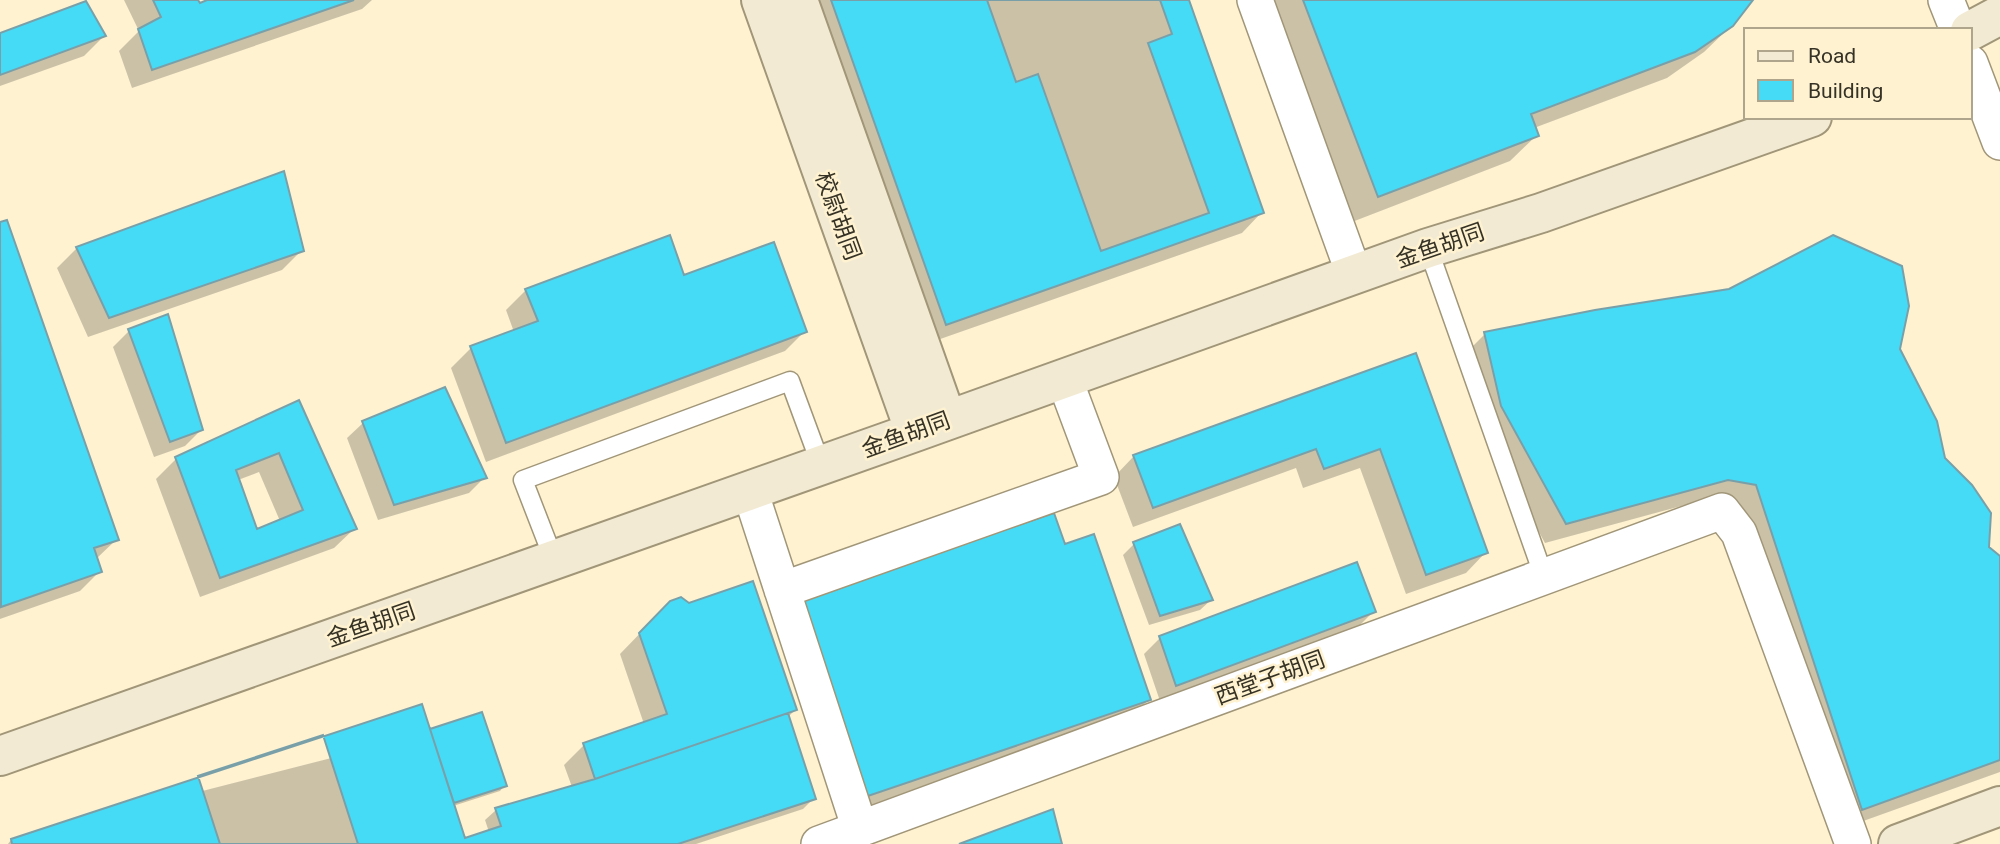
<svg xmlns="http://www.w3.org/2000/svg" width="2000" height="844" font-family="Roboto,'Noto Sans SC',sans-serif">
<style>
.shadow{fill:#0003;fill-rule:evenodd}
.building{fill:#45dbf7;stroke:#79a0a9;stroke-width:2;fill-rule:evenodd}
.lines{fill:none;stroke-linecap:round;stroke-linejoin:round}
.lane-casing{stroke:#a19678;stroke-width:21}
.street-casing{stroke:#a19678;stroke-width:38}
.secondary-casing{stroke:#a19678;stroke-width:42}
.lane{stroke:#fff;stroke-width:18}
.street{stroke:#fff;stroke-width:35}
.secondary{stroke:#f2ead3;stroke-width:38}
.labels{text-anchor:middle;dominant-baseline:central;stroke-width:5;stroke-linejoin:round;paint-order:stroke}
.street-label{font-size:23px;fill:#363225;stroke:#fef2d1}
</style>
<rect width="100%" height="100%" fill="#fef2d1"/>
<path class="shadow" d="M124,0h72l3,5 13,-5h160l-10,9 -230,79 -13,-37 20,-20z
M804,0h384l74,212 -20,21 -316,111z
M1267,0h484l-19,25 -28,27 -37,26 -133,50 3,7 -27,26 -158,61z
M0,35l104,1 -20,20 -84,30z
M5,222l112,317 -21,20 4,12 -20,20 -80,28v-395z
M77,248l225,2 -20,20 -194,67 -31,-69z
M683,277l122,54 -20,20 -299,111 -35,-94 20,-20 43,-16 -8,-22 20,-20z
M129,331l72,99 -16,16 -31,11 -41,-110z
M1485,334l413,15 46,110 43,88 13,11v214l-159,57 -134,-330 -162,44 -63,-116 -17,-73z
M1415,355l71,197 -20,21 -60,21 -46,-126 -57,20 -7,-20 -163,59 -19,-50 20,-21z
M298,402l57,126 -21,20 -134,49 -44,-118 20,-20zM259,472l21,49 -24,10 -18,-51z
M363,423l122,54 -16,16 -91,27 -31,-82z
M1134,544l77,56 -11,10 -51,15 -26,-70z
M1064,546l85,153 -20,21 -287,97z
M1374,611l-16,16 -198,74 -16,-47 16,-16z
M650,623l145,87 -7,7 26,81 -11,11 -107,35h-688l3,-4 418,-107 76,52 -5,6 -47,15 11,35 25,-9 -4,-12 11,-10 76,-23 -8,-22 20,-20 60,-21 -24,-70z"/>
<path class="building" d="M153,0h45l2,3 7,-3h147l-202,70 -14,-41 23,-12z
M831,0h358l75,213 -318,112z
M987,0h173l12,34 -24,9 61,170 -108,38 -63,-177 -22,8z
M1303,0h450l-20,26 -38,26 -164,62 8,22 -161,61z
M86,1l20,35 -106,39v-42z
M284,171l20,80 -195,67 -33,-71z
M7,220l112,320 -25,8 8,24 -101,35 -1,-385z
M670,235l14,40 90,-33 33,90 -301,111 -36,-97 68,-25 -13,-32z
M1833,235l69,31 7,40 -9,43 37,72 8,37 27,27 19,28 -2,34 11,9v204l-138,50 -106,-325 -28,-5 -162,44 -65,-118 -17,-74 111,-22 134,-21z
M168,314l35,116 -33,12 -42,-113z
M1416,353l72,200 -62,22 -46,-126 -56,20 -8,-20 -163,59 -20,-53z
M445,387l42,91 -93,27 -32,-84z
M299,400l58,129 -137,49 -45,-121zM279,453l24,57 -46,19 -21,-59z
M1054,513l11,31 29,-10 57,166 -289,98 -67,-197z
M1180,524l33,76 -53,16 -27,-74z
M1357,562l19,50 -200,74 -17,-50z
M753,581l44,129 -202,69 -12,-36 84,-29 -28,-81 31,-32 11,-4 8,6z
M422,704l43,134 36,-12 -6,-18 100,-29 193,-66 28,86 -138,45h-666l-1,-5z
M482,712l25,74 -53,17 -24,-74z
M323,735l35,109h-138l-22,-68z
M1053,809l9,35h-103z"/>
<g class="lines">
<defs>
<path id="lane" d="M1428,248l116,329
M554,560l-31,-80 267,-99 31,84"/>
<path id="street" d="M1255,0l99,274
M1946,0l12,30
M1970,63l30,79
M750,491l110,338
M782,590l319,-113 -37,-99
M819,844l903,-333 17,22 114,311"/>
<path id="secondary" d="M761,0l154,432
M798,0l149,420
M1970,31l30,-16
M0,756l915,-324 513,-184 113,-35 271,-96
M1898,844l102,-38"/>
</defs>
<use href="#lane" class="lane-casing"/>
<use href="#street" class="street-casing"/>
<use href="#secondary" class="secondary-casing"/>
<use href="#lane" class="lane"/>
<use href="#street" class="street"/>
<use href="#secondary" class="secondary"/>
</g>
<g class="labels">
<g class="street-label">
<text transform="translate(838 216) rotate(70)">校尉胡同</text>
<text transform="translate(1440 246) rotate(-19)">金鱼胡同</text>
<text transform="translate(906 435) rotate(-20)">金鱼胡同</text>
<text transform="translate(371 625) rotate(-19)">金鱼胡同</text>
<text transform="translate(1270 678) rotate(-20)">西堂子胡同</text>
</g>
</g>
<rect x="1744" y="28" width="228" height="91" fill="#fef2d1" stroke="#aea58c" stroke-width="2"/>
<rect x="1758" y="51" width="35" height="10" fill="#f2ead3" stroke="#aea58c" stroke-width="2"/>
<text x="1808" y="63" font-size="21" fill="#363225">Road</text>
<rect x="1758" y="80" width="35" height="21" fill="#45dbf7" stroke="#aea58c" stroke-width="2"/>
<text x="1808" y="98" font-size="21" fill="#363225">Building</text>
</svg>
